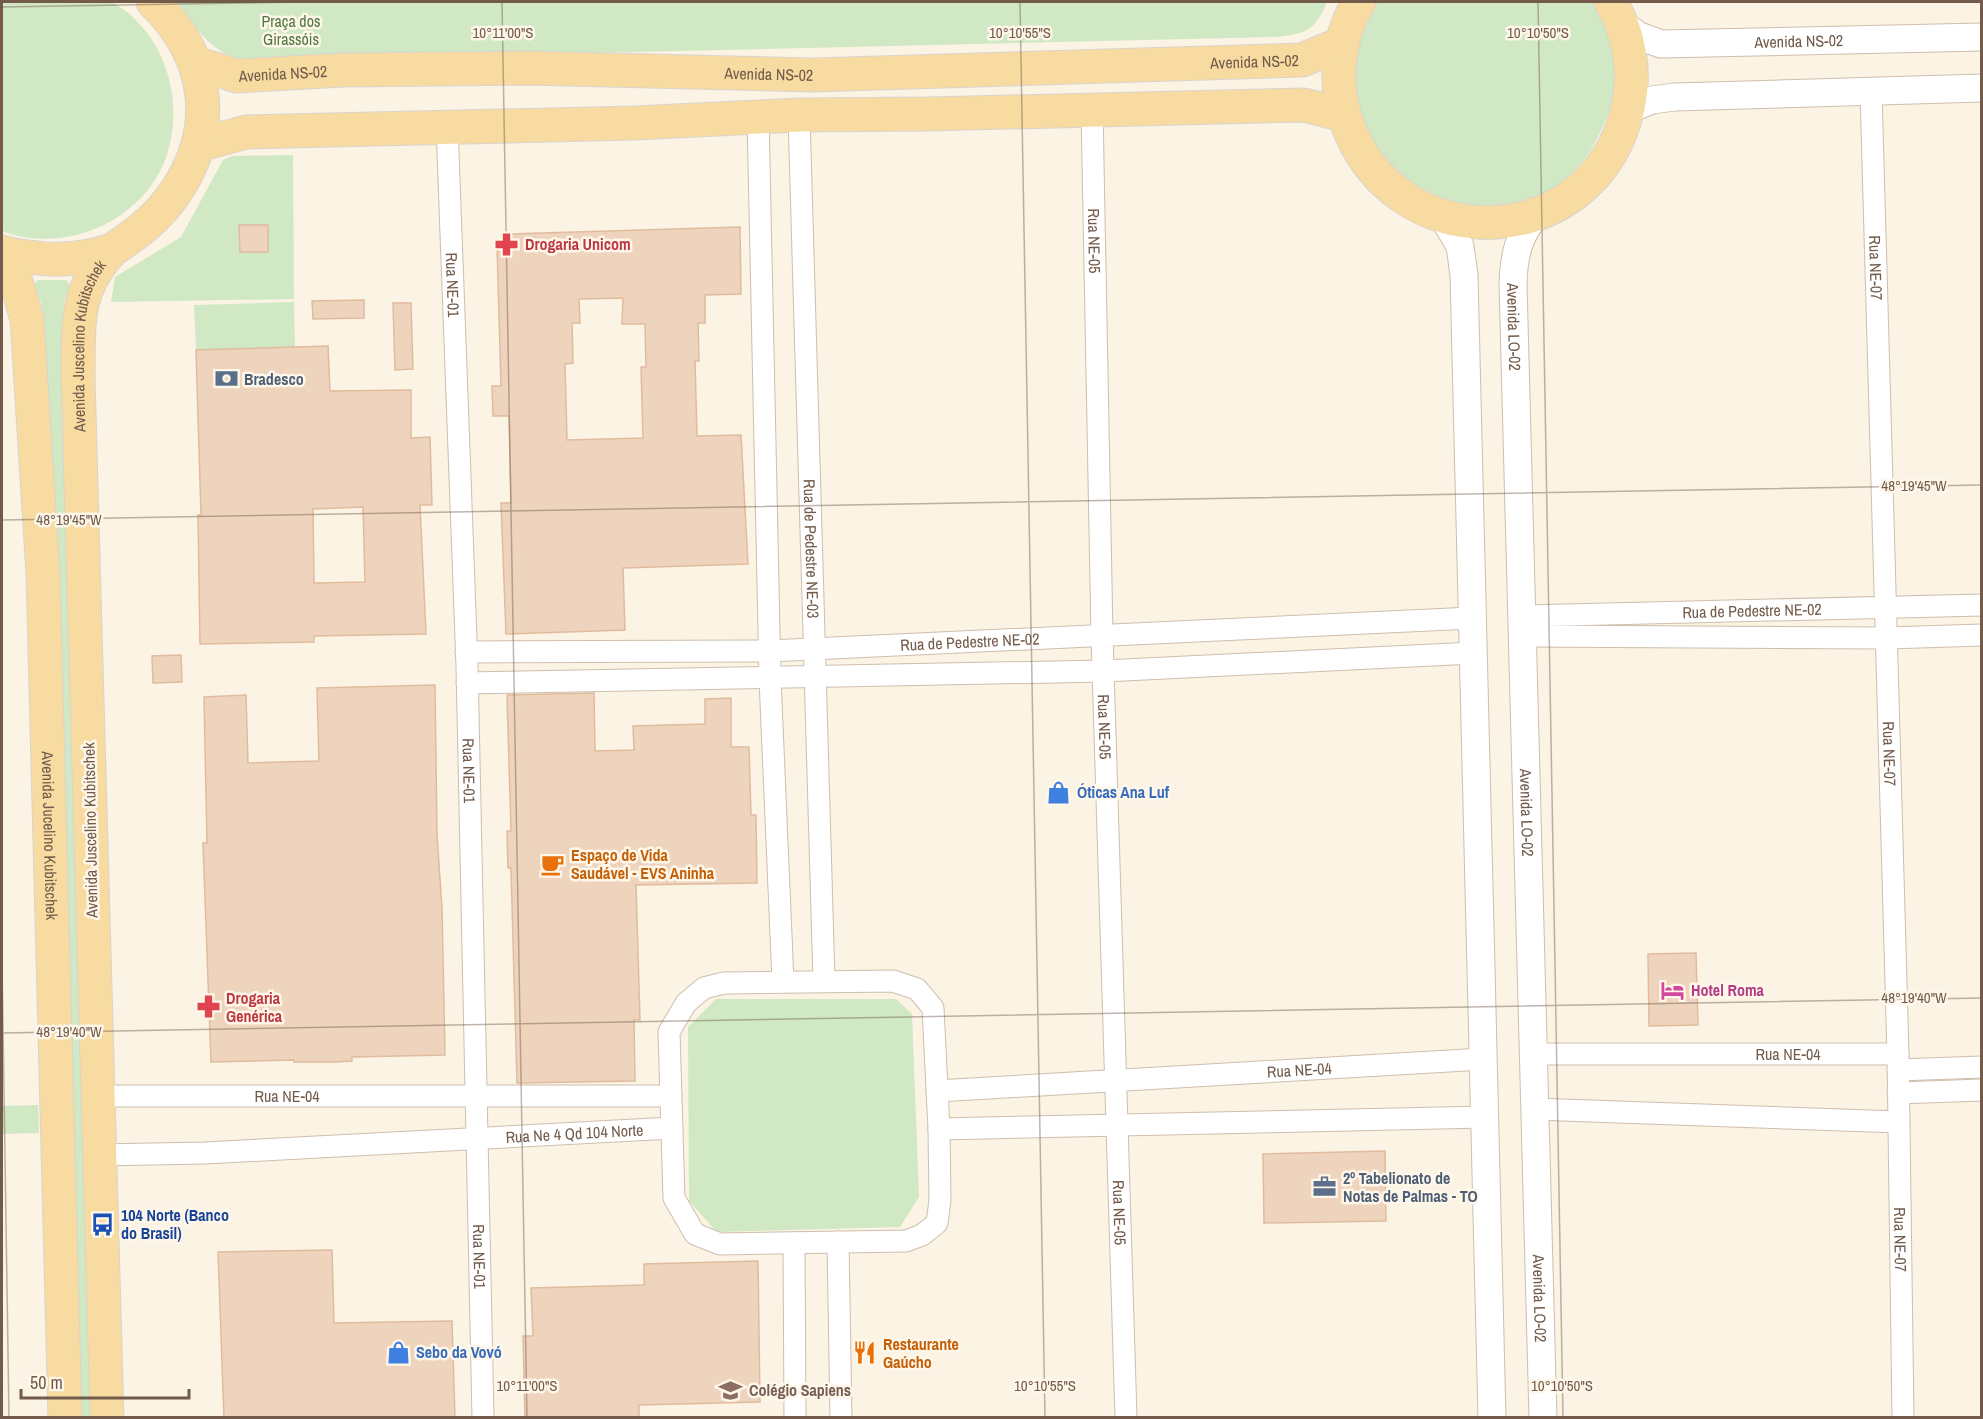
<svg xmlns="http://www.w3.org/2000/svg" width="1983" height="1419" font-family="'Archivo Narrow',sans-serif">
<style>
.green{fill:#d0e8c4}
.building{fill:#efd4bd;stroke:#e1bb9e;stroke-width:1.5;fill-rule:evenodd}
.lines{fill:none;stroke-linecap:round;stroke-linejoin:round}
.minor-casing{stroke:#cebeae;stroke-width:23}
.tertiary-casing{stroke:#cebeae;stroke-width:29}
.primary-casing{stroke:#dad4d0;stroke-width:35}
.minor{stroke:#fff;stroke-width:21}
.tertiary{stroke:#fff;stroke-width:27}
.primary{stroke:#f7dba0;stroke-width:33}
.ticks{fill:none;stroke:#725b4b;stroke-width:1.5;stroke-opacity:0.45}
.labels{text-anchor:middle;dominant-baseline:central;stroke-width:5;stroke-linejoin:round;paint-order:stroke}
.park-label{font-size:16px;fill:#507843;stroke:#fef7ea}
.street-label{font-size:16px;fill:#725b4b;stroke:#fef7ea}
.health-label{font-size:16px;font-weight:bold;fill:#be3a42;stroke:#fef7ea;text-anchor:start}
.service-label{font-size:16px;font-weight:bold;fill:#4e5e75;stroke:#fef7ea;text-anchor:start}
.shop-label{font-size:16px;font-weight:bold;fill:#366cbe;stroke:#fef7ea;text-anchor:start}
.food-label{font-size:16px;font-weight:bold;fill:#c56008;stroke:#fef7ea;text-anchor:start}
.hotel-label{font-size:16px;font-weight:bold;fill:#b23c85;stroke:#fef7ea;text-anchor:start}
.transit-label{font-size:16px;font-weight:bold;fill:#164399;stroke:#fef7ea;text-anchor:start}
.education-label{font-size:16px;font-weight:bold;fill:#785e54;stroke:#fef7ea;text-anchor:start}
.ticks-label{font-size:15px;text-anchor:middle;fill:#725b4b;stroke:#fef7ea;stroke-width:5;stroke-linejoin:round;paint-order:stroke}
</style>
<rect width="100%" height="100%" fill="#fbf3e4"/>
<path class="green" d="M2,2h110c55,31 76,105 51,163 -27,60 -102,89 -161,66z
M178,2h1149c-12,29 -21,32 -53,35l-1026,24c-37,-6 -51,-32 -70,-59z
M1375,2h218c22,31 29,77 15,112 -9,22 -17,41 -35,58 -63,61 -170,37 -205,-41 -4,-9 -11,-19 -13,-29 -3,-14 -1,-35 0,-50 1,-16 13,-35 20,-50z
M293,155l1,144 -183,3 4,-25 66,-40 42,-77 9,-4z
M38,280h28l4,5 -6,17 -2,26 28,1090 -18,-1 -27,-1090 -4,-25 -7,-18z
M294,302l1,45 -99,3 -2,-45z
M716,999h180l16,15 7,183 -19,30 -183,5 -28,-31 -1,-174z
M38,1105l1,28 -37,1v-28z"/>
<path class="building" d="M239,225h29v27h-28z
M740,227l1,67 -36,1v28h-7l1,38h-4l2,75 44,-1 7,129 -125,4 2,62 -119,4 -5,-131h10l-2,-87h-16l-1,-30h9l-4,-141 12,-11zM623,298l-1,26h23l1,43h-5l2,71 -76,2 -2,-76 8,-1 -1,-40h8l-1,-24z
M364,300v18l-51,1 -1,-18z
M393,303h18l2,66 -18,1z
M328,346l2,45 81,-1v48l19,-1 2,68h-12l6,129 -112,2v6l-114,2 -2,-129h3l-5,-165zM363,507l2,75 -51,1 -1,-74z
M181,655l1,27 -29,1 -1,-27z
M435,685l2,150 5,73 3,147 -93,2v4l-17,1h-41v-2l-83,2 -8,-219h4l-3,-146 42,-2 2,68 71,-2 -2,-73z
M594,693l1,58 39,-1 -1,-24 72,-2v-25l26,-1v49h18l2,68h5l1,68 -121,2 4,135h-6l1,61 -118,2 -6,-215h-3l-1,-37h4l-4,-136z
M1696,953l2,72 -49,1 -1,-72z
M1385,1151l1,70 -122,2 -1,-69z
M332,1250l2,73 118,-2 3,97h-231l-6,-166z
M758,1261l2,141 -121,3v13h-114l-2,-82h10l-2,-48 113,-3v-21z"/>
<g class="lines">
<defs>
<g id="minor">
<path id="s1" d="M1871,91l27,963 5,364"/>
<path id="s2" d="M1092,109l10,527 24,782"/>
<path id="s3" d="M799,115l25,866"/>
<path d="M758,116l12,562 13,304"/>
<path id="s4" d="M447,125l20,541 16,752"/>
<path id="s5" d="M1522,616l460,-11"/>
<path d="M1523,636l365,2 94,-3"/>
<path id="s6" d="M466,652l303,-1 703,-33"/>
<path d="M467,683l637,-12 369,-18"/>
<path d="M893,981l24,8 16,19 6,121 1,71 -3,23 -15,12 -16,6 -186,3 -25,-10 -21,-36 -5,-166 17,-29 18,-15 20,-5z"/>
<path id="s7" d="M1534,1054h364"/>
<path d="M1898,1070l84,-3"/>
<path id="s8" d="M937,1091l546,-32"/>
<path d="M1898,1093l84,-3"/>
<path id="s9" d="M98,1096h573"/>
<path d="M1535,1109l364,13"/>
<path d="M939,1129l546,-12"/>
<path id="s10" d="M98,1155l107,-2 467,-25"/>
<path d="M838,1242l3,176"/>
<path d="M794,1243l1,175"/>
</g>
<g id="tertiary">
<path id="s11" d="M1622,24l17,12 22,8 321,-7"/>
<path d="M1627,110l25,-10 22,-3 308,-9"/>
<path id="s12" d="M1538,213c-20,22 -24,42 -25,71l30,1134"/>
<path d="M1443,217l17,29 4,29 28,1143"/>
</g>
<g id="primary">
<path d="M1359,2c-21,33 -26,80 -13,118 48,142 250,135 282,-13 8,-36 1,-74 -17,-105"/>
<path id="s13" d="M195,63l42,13 106,-6 183,-2 287,7 489,-15 41,-17"/>
<path d="M199,145l47,-13 388,-9 165,-8 129,-1 376,-9 40,10"/>
<path d="M2,252c11,4 23,5 35,6 23,3 50,0 72,-7 8,-3 16,-10 23,-15 44,-31 76,-85 70,-140 -4,-37 -23,-69 -49,-94"/>
<path id="s14" d="M8,255l19,64 16,254 22,845"/>
<path id="s15" d="M107,1418l-29,-1041c1,-52 -4,-86 33,-126"/>
</g>
</defs>
<use href="#minor" class="minor-casing"/>
<use href="#tertiary" class="tertiary-casing"/>
<use href="#primary" class="primary-casing"/>
<use href="#minor" class="minor"/>
<use href="#tertiary" class="tertiary"/>
<use href="#primary" class="primary"/>
</g>
<path class="ticks" d="M502,2l25,1416M1020,2l25,1416M1538,2l25,1416M2,7l298,-5M2,520l1980,-35M2,961l7,457M2,1033l1980,-35"/>
<defs>
<symbol id="pharmacy-bare" viewBox="-9 -9 18 18"><path d="M-2-6h4v4h4v4h-4v4h-4v-4h-4v-4h4Z" fill="#e0444e" stroke="#fef7ea" stroke-width="2.5" paint-order="stroke"/></symbol>
<symbol id="bank-bare" viewBox="-9 -9 18 18"><path d="M-6-4H6V4H-6ZM0-2.3a2.3 2.3 0 1 0 0 4.6a2.3 2.3 0 1 0 0-4.6Z" fill="#5c6f8a" stroke="#fef7ea" stroke-width="2.5" paint-order="stroke"/></symbol>
<symbol id="shop-bare" viewBox="-9 -9 18 18"><path d="M-5-2.5h2.3a2.7 3.5 0 0 1 5.4 0H5L5.5 6h-11ZM-1.5-2.5h3a1.5 2.3 0 0 0-3 0Z" fill="#3f7fe0" stroke="#fef7ea" stroke-width="2.5" paint-order="stroke"/></symbol>
<symbol id="cafe-bare" viewBox="-9 -9 18 18"><path d="M-5.5-4.5H6V0H3Q3 3.5 0 3.5H-2.5Q-5.5 3.5-5.5 0ZM3-3.2v2h1.7v-2ZM-6 4.5H4V6H-6Z" fill="#e8710a" stroke="#fef7ea" stroke-width="2.5" paint-order="stroke"/></symbol>
<symbol id="hotel-bare" viewBox="-9 -9 18 18"><path d="M-6-4.5h1.5V1H6V5H4.5V3h-9V5H-6ZM-4 0a1.8 1.8 0 1 1 3.6 0ZM.5 0V-2.5h3Q6-2.5 6 0Z" fill="#d1479c" stroke="#fef7ea" stroke-width="2.5" paint-order="stroke"/></symbol>
<symbol id="office-bare" viewBox="-9 -9 18 18"><path d="M-6-3h4V-5.5h4V-3h4V5H-6ZM-1-4.5V-3h2v-1.5ZM-6 0V1H6V0Z" fill="#5c6f8a" stroke="#fef7ea" stroke-width="2.5" paint-order="stroke"/></symbol>
<symbol id="bus-bare" viewBox="-9 -9 18 18"><path d="M-5-6H5V4H4V6H2V4H-2V6H-4V4H-5ZM-3.5-4V0h7V-4ZM-3.5 1.2v1.5H-2V1.2ZM2 1.2v1.5H3.5V1.2Z" fill="#1a4fb4" stroke="#fef7ea" stroke-width="2.5" paint-order="stroke"/></symbol>
<symbol id="restaurant-bare" viewBox="-9 -9 18 18"><path d="M-5-6h1v4h1v-4h1v4h1v-4h1v5L-1.5 .5V6h-2V.5L-5-1ZM5-6V6H3V1.5H1.5Q1.5-4 5-6Z" fill="#e8710a" stroke="#fef7ea" stroke-width="2.5" paint-order="stroke"/></symbol>
<symbol id="school-bare" viewBox="-9 -9 18 18"><path d="M0-5L7-2L0 1L-7-2ZM-4 1L0 2.5L4 1V4Q0 6-4 4Z" fill="#8d6e63" stroke="#fef7ea" stroke-width="2.5" paint-order="stroke"/></symbol>
</defs>
<g fill-rule="evenodd">
<use href="#pharmacy-bare" x="490" y="228" width="33" height="33"/>
<use href="#bank-bare" x="210" y="362" width="33" height="33"/>
<use href="#shop-bare" x="1042" y="776" width="33" height="33"/>
<use href="#cafe-bare" x="536" y="848" width="33" height="33"/>
<use href="#hotel-bare" x="1656" y="974" width="33" height="33"/>
<use href="#pharmacy-bare" x="192" y="990" width="33" height="33"/>
<use href="#office-bare" x="1308" y="1170" width="33" height="33"/>
<use href="#bus-bare" x="86" y="1208" width="33" height="33"/>
<use href="#shop-bare" x="382" y="1336" width="33" height="33"/>
<use href="#restaurant-bare" x="848" y="1336" width="33" height="33"/>
<use href="#school-bare" x="714" y="1374" width="33" height="33"/>
</g>
<g class="labels">
<g class="park-label">
<text x="291" y="21">Praça dos<tspan x="291" dy="18">Girassóis</tspan></text>
</g>
<g class="street-label">
<text stroke="none"><textPath href="#s11" startOffset="182">Avenida NS-02</textPath></text>
<text stroke="none"><textPath href="#s13" startOffset="1062">Avenida NS-02</textPath></text>
<text stroke="none"><textPath href="#s13" startOffset="90">Avenida NS-02</textPath></text>
<text stroke="none"><textPath href="#s13" startOffset="576">Avenida NS-02</textPath></text>
<text stroke="none"><textPath href="#s2" startOffset="132">Rua NE-05</textPath></text>
<text stroke="none"><textPath href="#s1" startOffset="177">Rua NE-07</textPath></text>
<text stroke="none"><textPath href="#s4" startOffset="160">Rua NE-01</textPath></text>
<text stroke="none"><textPath href="#s12" startOffset="120">Avenida LO-02</textPath></text>
<text stroke="none"><textPath href="#s15" startOffset="1074">Avenida Juscelino Kubitschek</textPath></text>
<text stroke="none"><textPath href="#s3" startOffset="434">Rua de Pedestre NE-03</textPath></text>
<text stroke="none"><textPath href="#s5" startOffset="230">Rua de Pedestre NE-02</textPath></text>
<text stroke="none"><textPath href="#s6" startOffset="504">Rua de Pedestre NE-02</textPath></text>
<text stroke="none"><textPath href="#s2" startOffset="618">Rua NE-05</textPath></text>
<text stroke="none"><textPath href="#s1" startOffset="663">Rua NE-07</textPath></text>
<text stroke="none"><textPath href="#s4" startOffset="646">Rua NE-01</textPath></text>
<text stroke="none"><textPath href="#s12" startOffset="606">Avenida LO-02</textPath></text>
<text transform="translate(90 830) rotate(-91)">Avenida Juscelino Kubitschek</text>
<text stroke="none"><textPath href="#s14" startOffset="584">Avenida Jucelino Kubitschek</textPath></text>
<text stroke="none"><textPath href="#s7" startOffset="254">Rua NE-04</textPath></text>
<text stroke="none"><textPath href="#s8" startOffset="363">Rua NE-04</textPath></text>
<text stroke="none"><textPath href="#s9" startOffset="189">Rua NE-04</textPath></text>
<text stroke="none"><textPath href="#s10" startOffset="477">Rua Ne 4 Qd 104 Norte</textPath></text>
<text stroke="none"><textPath href="#s2" startOffset="1104">Rua NE-05</textPath></text>
<text stroke="none"><textPath href="#s1" startOffset="1149">Rua NE-07</textPath></text>
<text stroke="none"><textPath href="#s4" startOffset="1132">Rua NE-01</textPath></text>
<text stroke="none"><textPath href="#s12" startOffset="1092">Avenida LO-02</textPath></text>
</g>
<g class="health-label">
<text x="525" y="244">Drogaria Unicom</text>
<text x="226" y="998">Drogaria<tspan x="226" dy="18">Genérica</tspan></text>
</g>
<g class="service-label">
<text x="244" y="379">Bradesco</text>
<text x="1343" y="1178">2º Tabelionato de<tspan x="1343" dy="18">Notas de Palmas - TO</tspan></text>
</g>
<g class="shop-label">
<text x="1077" y="792">Óticas Ana Luf</text>
<text x="416" y="1352">Sebo da Vovó</text>
</g>
<g class="food-label">
<text x="571" y="855">Espaço de Vida<tspan x="571" dy="18">Saudável - EVS Aninha</tspan></text>
<text x="883" y="1344">Restaurante<tspan x="883" dy="18">Gaúcho</tspan></text>
</g>
<g class="hotel-label">
<text x="1691" y="990">Hotel Roma</text>
</g>
<g class="transit-label">
<text x="121" y="1215">104 Norte (Banco<tspan x="121" dy="18">do Brasil)</tspan></text>
</g>
<g class="education-label">
<text x="749" y="1390">Colégio Sapiens</text>
</g>
</g>
<g class="ticks-label">
<text x="503" y="38">10°11'00"S</text>
<text x="1020" y="38">10°10'55"S</text>
<text x="1538" y="38">10°10'50"S</text>
<text x="1914" y="491">48°19'45"W</text>
<text x="69" y="525">48°19'45"W</text>
<text x="1914" y="1003">48°19'40"W</text>
<text x="69" y="1037">48°19'40"W</text>
<text x="527" y="1391">10°11'00"S</text>
<text x="1045" y="1391">10°10'55"S</text>
<text x="1562" y="1391">10°10'50"S</text>
</g>
<rect width="1983" height="1419" fill="none" stroke="#725b4b" stroke-width="6"/>
<path d="M21 1389v9h168v-9" fill="none" stroke="#725b4b" stroke-width="3"/>
<text x="30" y="1389" font-size="18" fill="#725b4b" stroke="#fef7ea" stroke-width="4.5" paint-order="stroke">50 m</text>
</svg>
